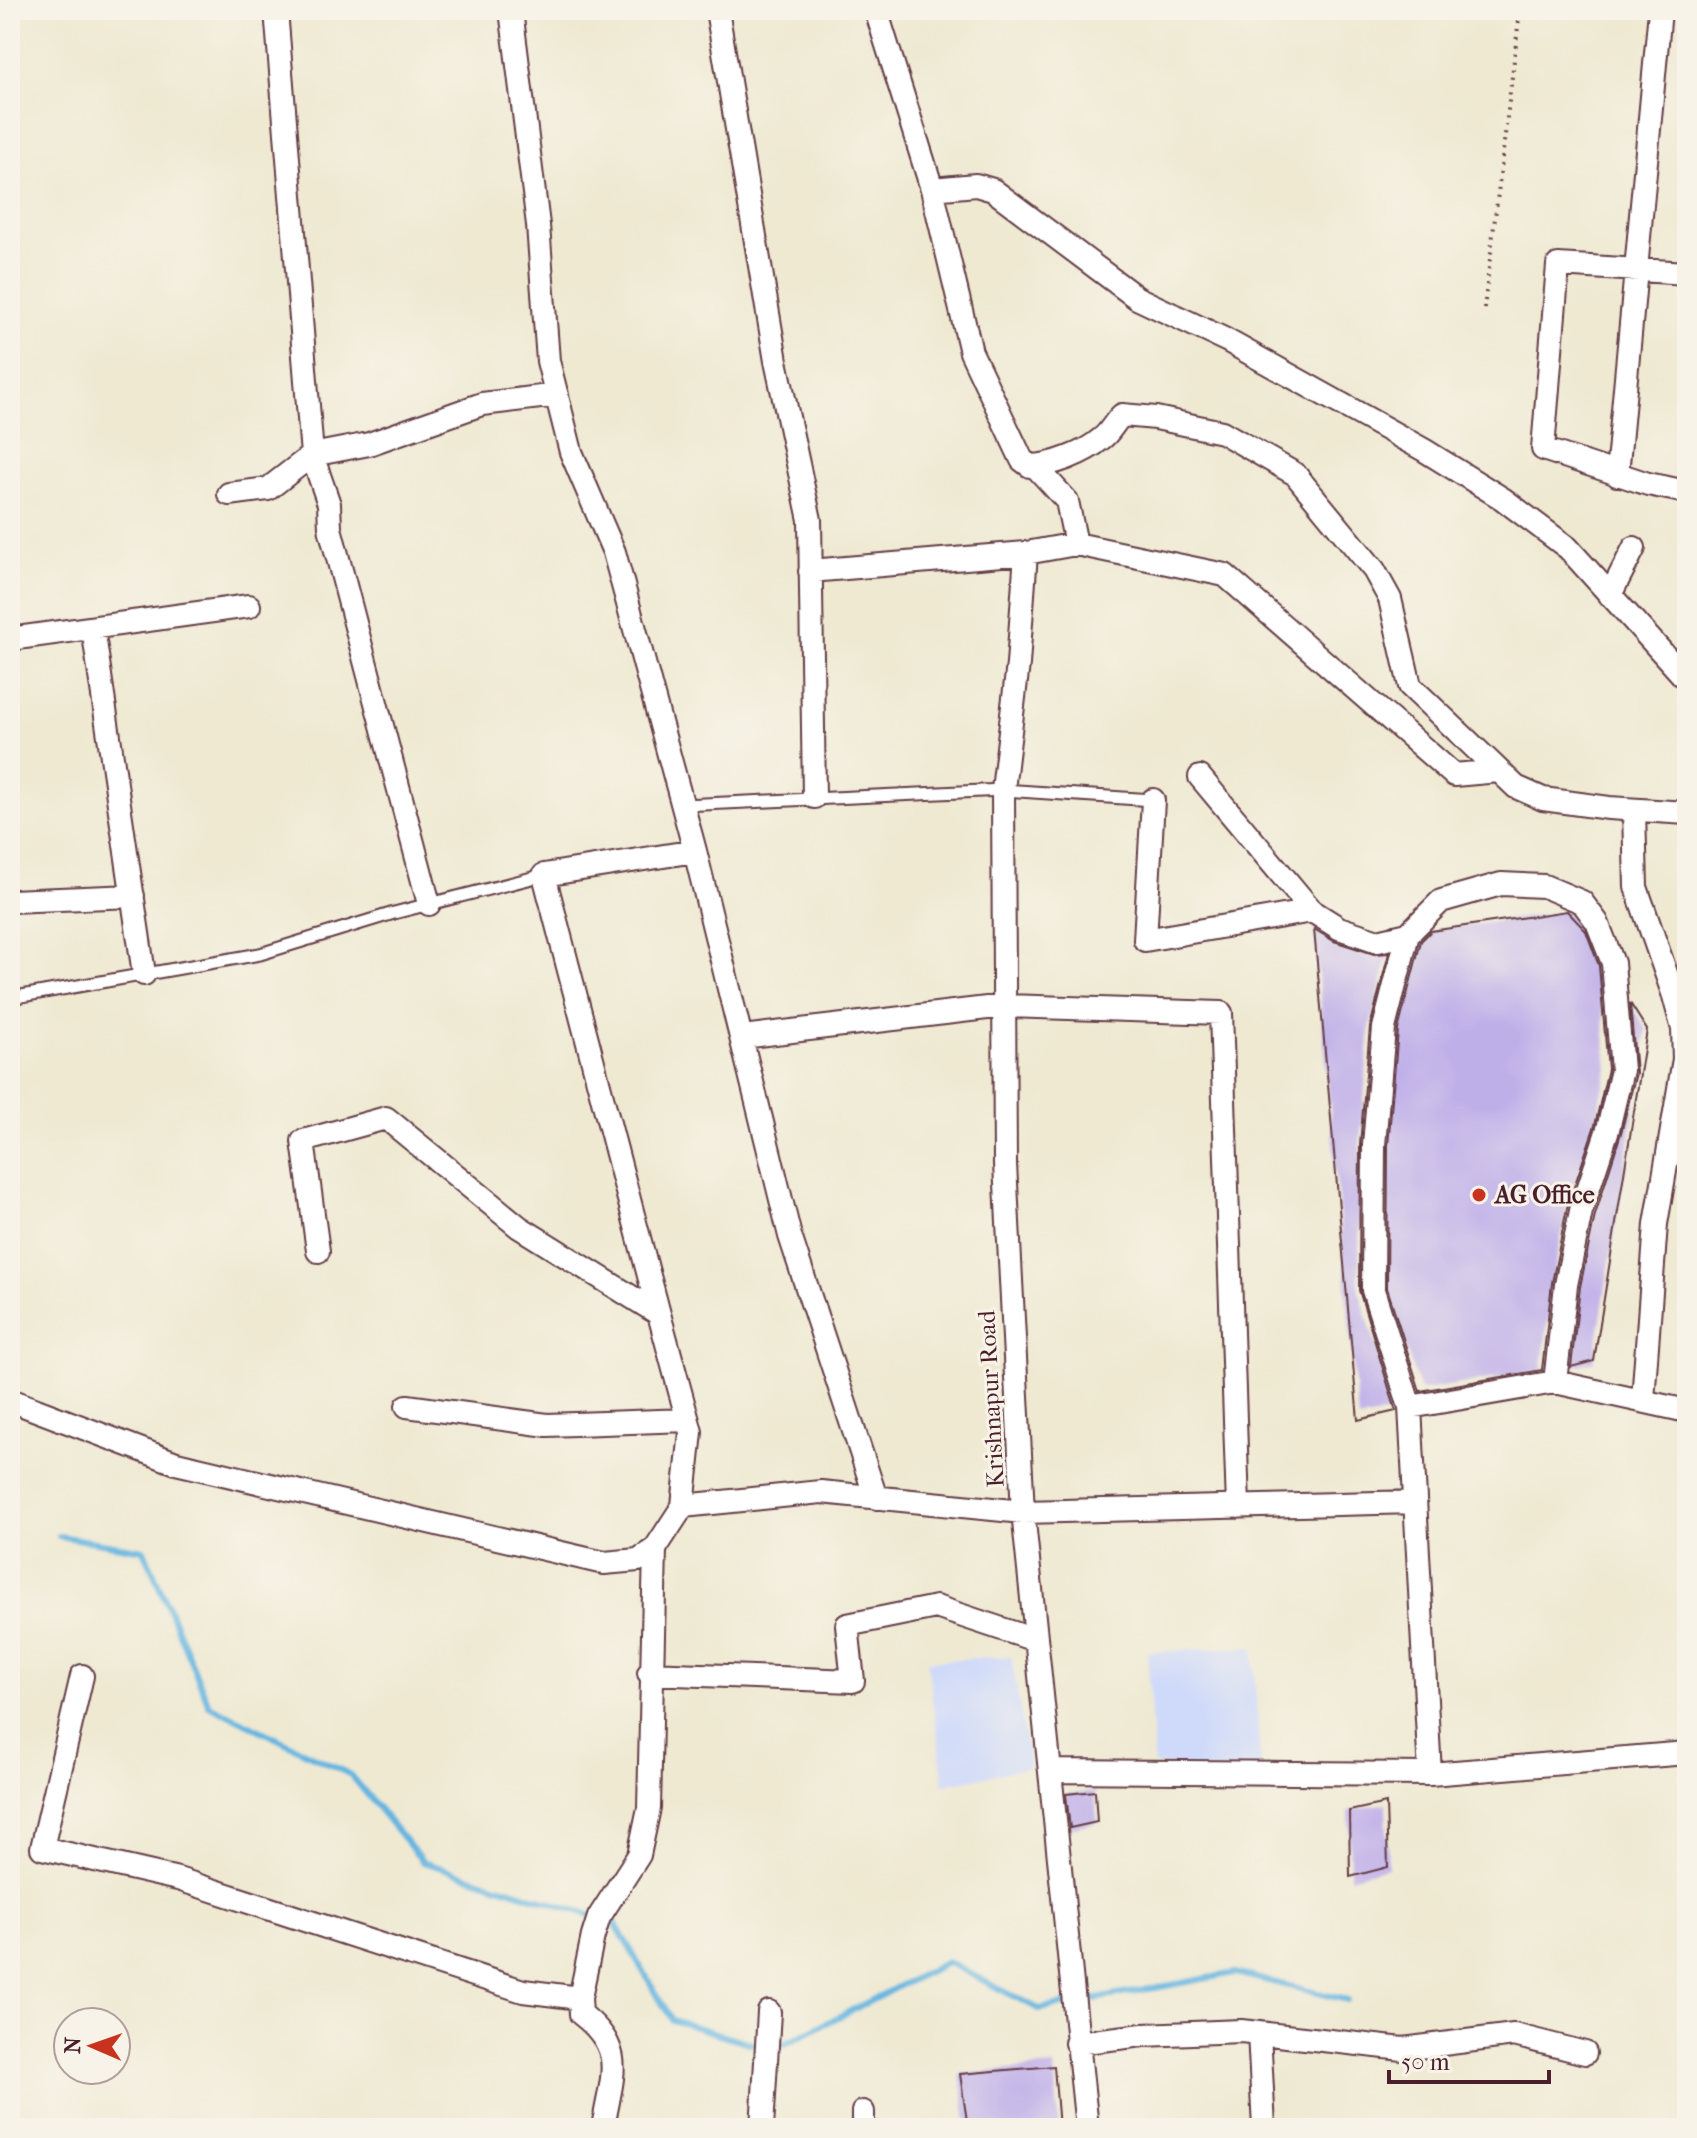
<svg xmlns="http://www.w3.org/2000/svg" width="1697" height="2138" font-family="'IM FELL French Canon',serif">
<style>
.built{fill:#cfdafa}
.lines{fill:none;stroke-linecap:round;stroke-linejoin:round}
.stream{stroke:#65b5e0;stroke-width:6}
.building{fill:#bfafe9}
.service-casing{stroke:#633d44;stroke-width:15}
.minor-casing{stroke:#633d44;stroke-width:26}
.path{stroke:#633d44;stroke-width:4;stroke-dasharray:2 6;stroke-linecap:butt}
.service{stroke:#fff;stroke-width:11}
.minor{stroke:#fff;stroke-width:22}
.poi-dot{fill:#c8321e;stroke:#f7f3e8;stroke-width:3}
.labels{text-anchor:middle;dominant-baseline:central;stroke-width:6;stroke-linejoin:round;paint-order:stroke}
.poi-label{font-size:24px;font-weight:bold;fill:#4a1f2b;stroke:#f7f3e8;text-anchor:start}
.street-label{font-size:24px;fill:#4a1f2b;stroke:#f7f3e8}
</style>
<rect width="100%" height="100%" fill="#f7f3e8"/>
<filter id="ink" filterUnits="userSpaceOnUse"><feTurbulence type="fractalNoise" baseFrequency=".0125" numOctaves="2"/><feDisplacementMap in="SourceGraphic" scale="16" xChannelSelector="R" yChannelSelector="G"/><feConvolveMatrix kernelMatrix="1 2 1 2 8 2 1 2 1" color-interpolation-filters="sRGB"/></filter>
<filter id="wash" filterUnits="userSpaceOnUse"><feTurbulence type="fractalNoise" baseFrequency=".006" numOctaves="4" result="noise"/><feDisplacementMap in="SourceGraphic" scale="32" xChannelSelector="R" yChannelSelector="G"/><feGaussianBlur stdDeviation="1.8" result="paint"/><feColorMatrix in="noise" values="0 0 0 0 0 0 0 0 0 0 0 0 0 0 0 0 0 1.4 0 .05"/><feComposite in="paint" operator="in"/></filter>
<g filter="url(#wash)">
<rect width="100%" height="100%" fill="#efe9d2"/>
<path class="built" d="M1253,1647l8,126 -107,-8 -7,-113z
M1011,1656l19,111 -86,18 -17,-124z"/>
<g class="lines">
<path class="stream" d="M59,1536l85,14 65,155 142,70 72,87 192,61 57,97 91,27
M1080,2002l155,-29 112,27
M773,2050l174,-88 92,47 30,-5"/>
</g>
<g id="blocks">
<path class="building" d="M1567,911l19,20 13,35 9,103 -13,56 -28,83 -15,75 -10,87 -122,21 -33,-103 1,-142 10,-116 23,-89 10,-10z
M1314,929l20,12 40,13 15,-1 -19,74 -10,118 -1,145 37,121 -38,9z
M1630,1003l17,27 -53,331 -23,6 9,-80 15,-72 26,-82 15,-60z
M1095,1791l2,31 -27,6 -4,-34z
M1386,1803l2,64 -38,10 -1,-66z
M1054,2066l5,62h-91l-8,-54z"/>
</g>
</g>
<g filter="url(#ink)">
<use href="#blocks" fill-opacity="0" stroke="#633d44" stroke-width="2"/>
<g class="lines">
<defs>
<path id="service" d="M683,805l320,-15 150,10
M10,998l250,-44 134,-41 150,-38"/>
<path id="minor" d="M511,10l27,215 10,136 23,91 43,100 81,299 95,385 86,262
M717,10l59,351 34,159 4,277
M876,10l56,179 44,-4 17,5 144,108 89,42 198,110 79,49 65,49 119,132
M932,189l39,163 51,108 8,6c22,0 55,-13 71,-27 9,-6 13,-17 21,-24l34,3 66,14 73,42 79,96 16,29 20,87 106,101 27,12 66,9 78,5
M1687,273l-129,-8 -15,184 105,35 39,8
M1035,466l32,35 9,43
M1617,475l43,-465
M229,494l39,-5 44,-34 -36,-445
M1026,553l-8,111 -15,126 2,374 18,348 64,616
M810,571l216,-18 50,-9 149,31 229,200 45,-4
M1610,595l24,-47
M93,628l51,346
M10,639l239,-33
M1200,777l112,134
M1153,800l-8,140 167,-29 27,17 39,13 30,-7 33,-33 60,-17 43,2 38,16 15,20 16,41 9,107 -14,59 -27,82 -15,74 -11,97
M1634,810l2,77 38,109 9,33 1,30 -28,165 -13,176
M10,901l123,-5
M429,904l-99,-376 -1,-24 -17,-49 57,-11 113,-40 75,-9
M1408,934l-24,94 -10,117 -1,145 37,117 20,367
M742,1037l262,-31 217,7 17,494
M659,1314l-115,-439 151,-24
M10,1400l166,63 428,100 34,-3 17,-11 28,-43 8,-74 -32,-118 -140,-87 -133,-109 -83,23 15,110
M407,1406l140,19 140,-5
M1410,1407l145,-25 132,29
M683,1506l138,-14 202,20 392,-10
M649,1673l204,8 -6,-56 89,-18 99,33
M82,1676l-40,172 136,31 345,112 57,7
M1052,1771l378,3 257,-21
M1259,2033l5,95
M1076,2043l67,-8 98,-4 162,18 111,-14 71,18
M603,2128c8,-51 25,-78 -22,-114l-1,-16 13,-62 6,-19 40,-62 10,-47 6,-259
M762,2128l7,-116
M863,2128v-16"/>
</defs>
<use href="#service" class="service-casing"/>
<use href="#minor" class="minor-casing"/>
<path class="path" d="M1484,309l36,-299"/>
<use href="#service" class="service"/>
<use href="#minor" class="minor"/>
</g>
</g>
<circle class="poi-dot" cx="1479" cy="1195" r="8"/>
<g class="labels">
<g class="poi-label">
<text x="1495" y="1195">AG Office</text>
</g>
<g class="street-label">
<text transform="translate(991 1399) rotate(-93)">Krishnapur Road</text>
</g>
</g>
<rect width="1697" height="2138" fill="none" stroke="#f7f3e8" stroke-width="40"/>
<g transform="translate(92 2046) rotate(272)"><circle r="38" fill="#f7f3e8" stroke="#b29e9c" stroke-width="2"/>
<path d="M0-6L14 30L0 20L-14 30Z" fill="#c8321e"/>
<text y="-12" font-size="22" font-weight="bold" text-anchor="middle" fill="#4a1f2b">N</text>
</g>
<path d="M1389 2070v12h160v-12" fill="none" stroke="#4a1f2b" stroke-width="4"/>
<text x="1401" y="2070" font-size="24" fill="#4a1f2b" stroke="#f7f3e8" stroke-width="6" paint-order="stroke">50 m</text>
</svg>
